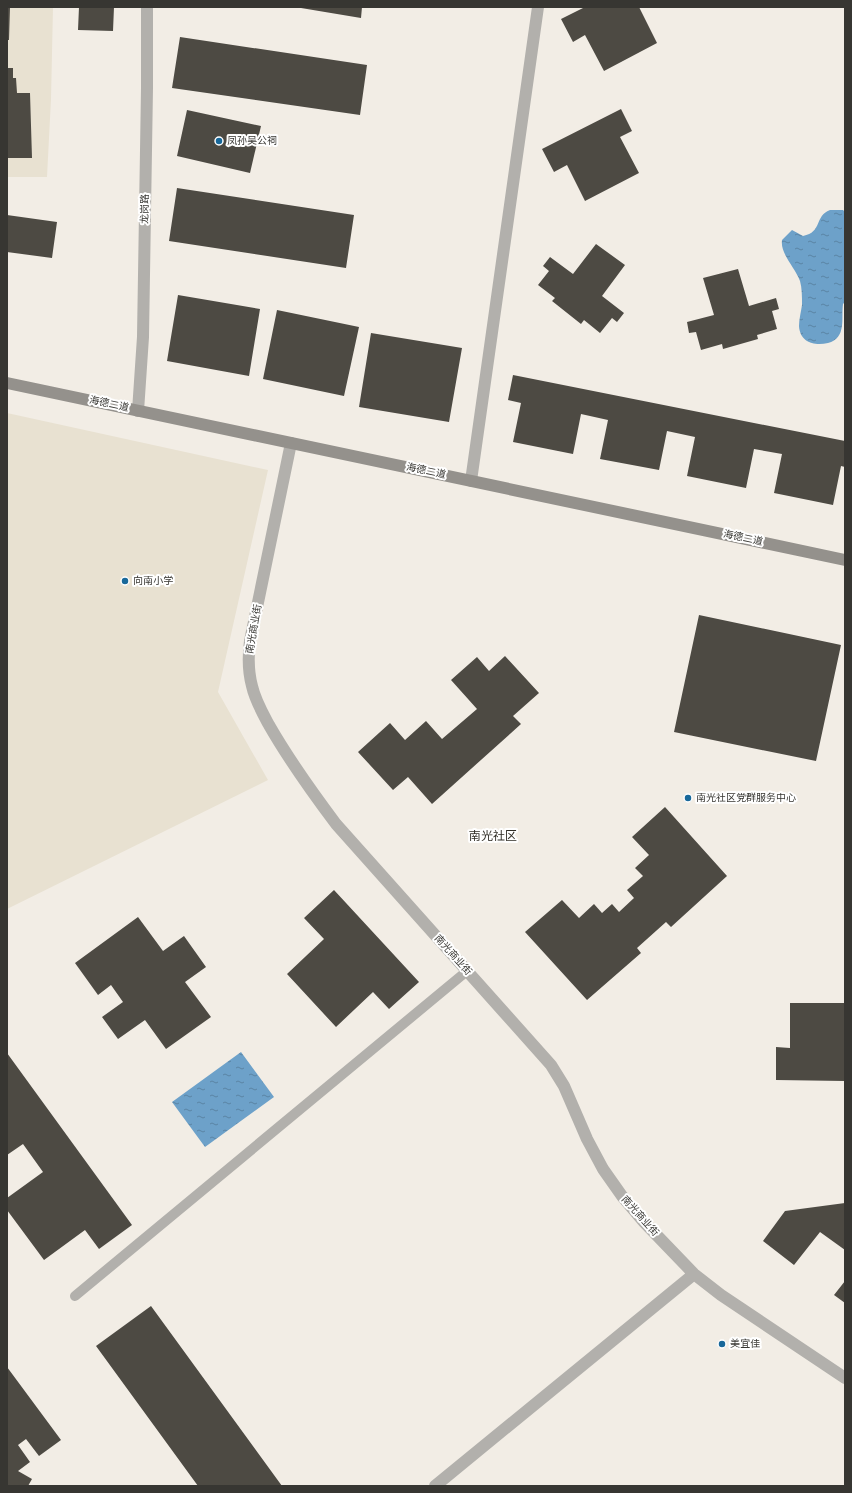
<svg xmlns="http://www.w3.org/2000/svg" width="852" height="1493" font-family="Signika,'Noto Sans SC',sans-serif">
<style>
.built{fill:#e8e1d1}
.water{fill:url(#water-ripples)}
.building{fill:#4d4a43}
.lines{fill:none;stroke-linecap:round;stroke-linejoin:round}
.lane{stroke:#b2b0ac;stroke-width:10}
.street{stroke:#b2b0ac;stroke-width:12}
.secondary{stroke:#94918c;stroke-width:12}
.poi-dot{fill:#18689a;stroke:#fff;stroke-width:1.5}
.labels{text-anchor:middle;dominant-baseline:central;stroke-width:4;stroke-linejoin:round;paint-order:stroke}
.poi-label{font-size:10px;fill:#373632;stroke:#fff;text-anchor:start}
.street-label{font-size:10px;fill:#373632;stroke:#fff}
.quarter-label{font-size:12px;fill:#2f2c25;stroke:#fff}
</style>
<defs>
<pattern id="water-ripples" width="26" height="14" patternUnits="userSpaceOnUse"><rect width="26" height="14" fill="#6da1c9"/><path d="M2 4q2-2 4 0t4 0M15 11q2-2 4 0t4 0" fill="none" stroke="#5a84a4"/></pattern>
</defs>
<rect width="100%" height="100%" fill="#f2ede5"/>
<path class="built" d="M7,7h46l-2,92 -4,78h-40z
M7,413l261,57 -50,222 50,88 -261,129z"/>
<path class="water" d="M830,210h13l2,2v90l-2,2c-2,14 4,34 -15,39 -13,3 -28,0 -29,-17 0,-7 2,-14 3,-21 0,-8 0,-17 -2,-24 -5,-14 -20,-27 -18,-41l10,-10 11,6c20,-4 11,-20 27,-26z
M241,1052l33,45 -69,50 -33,-45z"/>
<path class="building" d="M7,7h3l-1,33h-2z
M79,7h35l-1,24 -35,-1z
M295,7h67l-1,11z
M585,7h54l18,36 -53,28 -19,-36 -12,7 -12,-23z
M180,37l187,28 -7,50 -188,-27z
M7,68h6v10h3l1,15h13l2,65h-25z
M621,109l11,22 -12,6 19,36 -54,28 -18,-36 -13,7 -12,-23z
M187,110l74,16 -11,47 -73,-17z
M177,188l177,27 -8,53 -177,-27z
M7,215l50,7 -5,36 -45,-6z
M596,244l29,21 -23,31 22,17 -7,9 -5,-4 -12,15 -16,-13 -3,4 -29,-23 3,-3 -17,-13 11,-14 -6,-5 7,-9 23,17z
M738,269l11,37 27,-8 3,11 -7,2 5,18 -20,6 1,4 -35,10 -1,-5 -21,6 -5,-18 -7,1 -2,-11 27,-7 -11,-37z
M178,295l82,14 -11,67 -82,-15z
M277,310l82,17 -15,69 -81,-17z
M371,333l91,15 -13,74 -90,-15z
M513,375l332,66v26l-4,-1 -8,39 -59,-12 8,-39 -28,-5 -8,39 -59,-12 8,-39 -28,-6 -8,39 -59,-11 8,-39 -27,-6 -8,40 -60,-12 8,-39 -13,-3z
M699,615l142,30 -25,116 -142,-29z
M505,656l34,37 -26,23 8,8 -89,80 -24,-27 -15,13 -35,-38 32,-29 15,17 21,-19 16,18 35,-30 -26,-29 26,-23 12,14z
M665,807l62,69 -56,51 -5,-5 -29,26 4,5 -54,47 -62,-68 37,-32 17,18 15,-14 8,9 10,-9 7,8 15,-14 -7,-8 16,-14 -8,-8 14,-13 -17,-18z
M334,890l85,92 -30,27 -16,-17 -37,35 -49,-53 37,-35 -20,-21z
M138,917l25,34 21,-15 22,31 -21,15 26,35 -45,32 -21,-29 -27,19 -16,-22 21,-15 -12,-17 -13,10 -23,-32z
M790,1003h55v78l-69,-1v-33l14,1z
M7,1053l125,172 -33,24 -14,-19 -41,30 -37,-50v-12l36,-26 -20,-28 -16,11z
M845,1203v47l-25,-18 -26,33 -31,-24 22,-30z
M845,1281v22l-11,-8z
M151,1306l131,180h-84l-102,-140z
M7,1367l54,73 -22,16 -13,-17 -8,6 12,17 -12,9 14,8 -4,7h-21z"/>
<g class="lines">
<path class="lane" d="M75,1296l392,-325"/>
<path class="street" d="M138,411l5,-74 4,-249v-81
M291,443l-41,198c-2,15 -2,30 2,45 3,14 10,26 17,39 20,35 43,67 67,99l215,241 13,21 23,53 16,30 19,27 22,26 50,52 27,21 124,83
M471,481l67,-474
M435,1486l259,-212"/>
<path class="secondary" d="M7,383l838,177"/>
</g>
<g class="poi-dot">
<circle cx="219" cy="141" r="4"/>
<circle cx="125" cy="581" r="4"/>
<circle cx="688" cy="798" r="4"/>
<circle cx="722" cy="1344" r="4"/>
</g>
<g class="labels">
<g class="poi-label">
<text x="227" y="141">凤孙吴公祠</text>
<text x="133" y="581">向南小学</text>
<text x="696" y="798">南光社区党群服务中心</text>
<text x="730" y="1344">美宜佳</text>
</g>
<g class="street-label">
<text transform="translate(145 209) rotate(-89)">龙岗路</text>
<text transform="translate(109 404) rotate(12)">海德二道</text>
<text transform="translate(426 471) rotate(12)">海德二道</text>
<text transform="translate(743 538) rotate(12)">海德二道</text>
<text transform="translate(254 629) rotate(-80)">南光商业街</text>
<text transform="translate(453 955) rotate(48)">南光商业街</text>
<text transform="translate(640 1216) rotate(48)">南光商业街</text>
</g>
<g class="quarter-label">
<text x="493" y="836">南光社区</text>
</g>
</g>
<rect width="852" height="1493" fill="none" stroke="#373632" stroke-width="16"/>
</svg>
